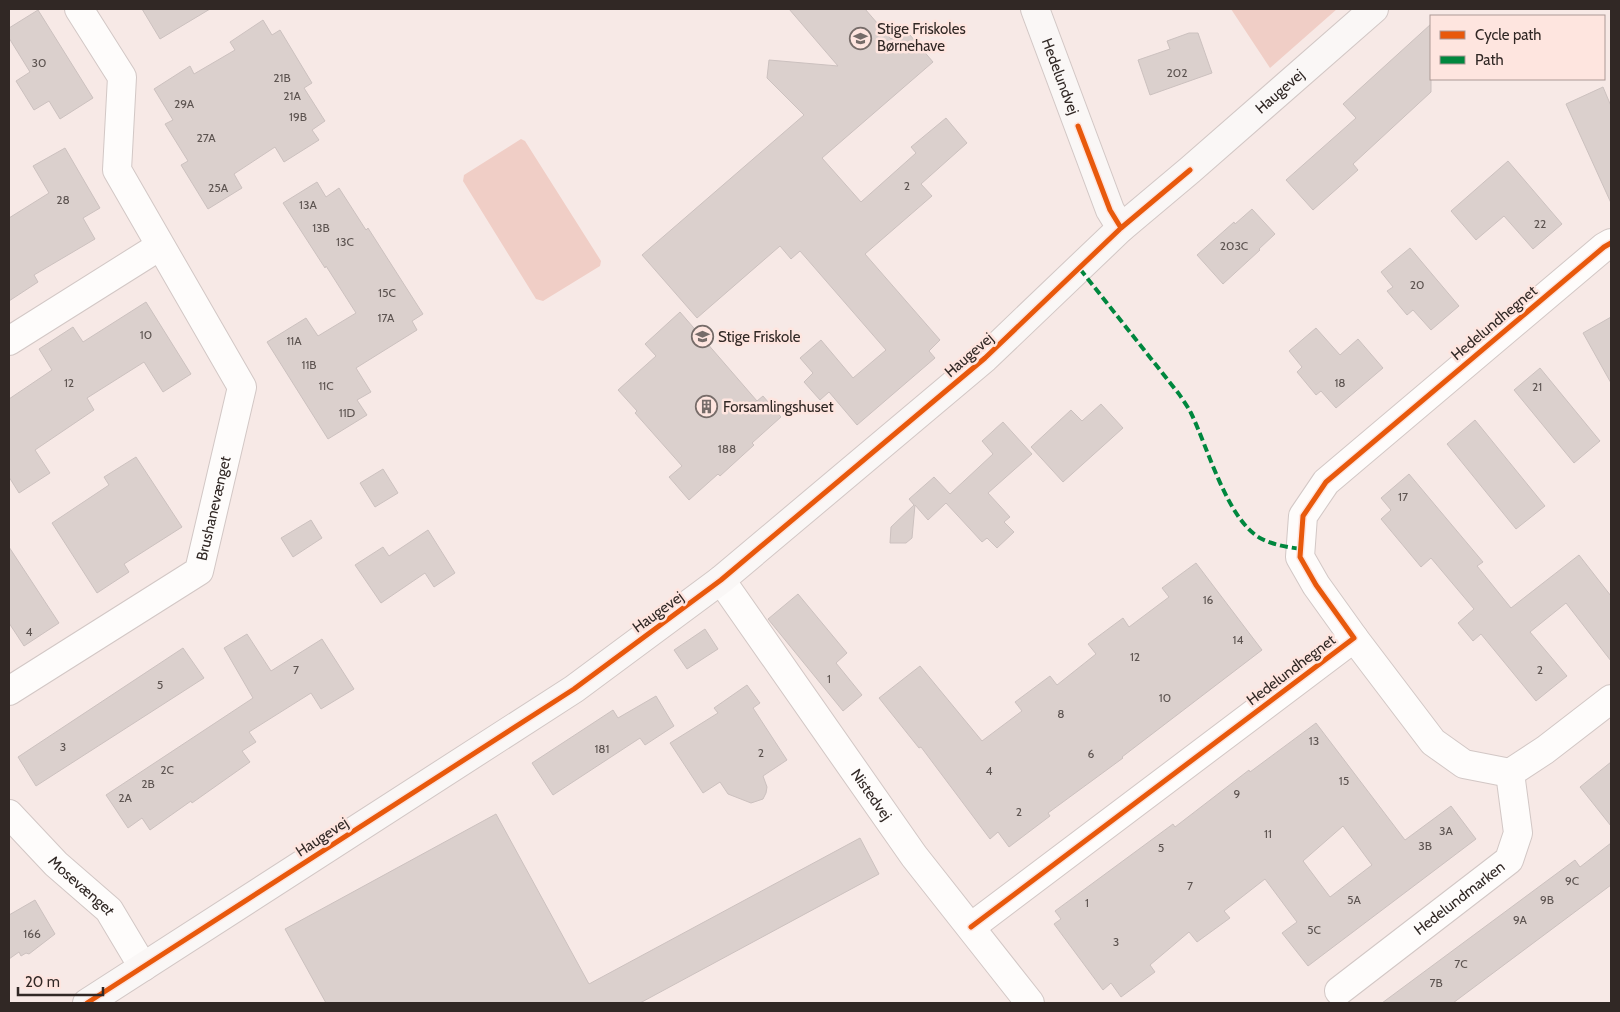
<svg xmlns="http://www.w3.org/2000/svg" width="1620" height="1012" font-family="Cabin,sans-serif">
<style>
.green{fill:#f0cec6}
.building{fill:#dbd0cd;stroke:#ccc1bf;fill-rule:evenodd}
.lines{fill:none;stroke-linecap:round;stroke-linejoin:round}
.street-casing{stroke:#d2c7c5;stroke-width:30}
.secondary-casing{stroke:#d2c7c5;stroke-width:30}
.street{stroke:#fefcfb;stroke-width:28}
.secondary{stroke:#faf7f6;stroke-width:28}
.quiet{stroke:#00873e;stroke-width:4;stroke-dasharray:8 4;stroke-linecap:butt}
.cycleway-casing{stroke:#fee5df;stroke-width:8}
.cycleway{stroke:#e8590c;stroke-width:5}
.labels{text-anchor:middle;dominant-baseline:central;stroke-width:5;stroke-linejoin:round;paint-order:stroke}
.number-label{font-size:12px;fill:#5d5451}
.poi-label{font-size:15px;fill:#312825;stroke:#fee5df;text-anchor:start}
.street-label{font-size:15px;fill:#312825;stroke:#fee5df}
</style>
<rect width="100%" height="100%" fill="#f7e9e6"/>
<path class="green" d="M1231,9h106l-67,59z
M521,139l4,2 76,120 -1,5 -57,35 -7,-2 -73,-118 1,-6z"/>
<path class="building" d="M142,9h68l-50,30z
M789,9h76l26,30 13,-11 29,34 -111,96 39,44 55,-49 -5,-6 35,-29 21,25 -46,41 11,12 -67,58 75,86 -11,11 6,7 -78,67 -28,-33 -9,8 -16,-18 9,-9 -13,-15 21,-18 32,38 33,-28 -86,-99 -9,8 -11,-13 -83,72 -55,-63 162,-140 -37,-37 2,-18 69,6z
M38,10l55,88 -33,21 -11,-18 -15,9 -18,-29 14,-9 -21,-34v-10z
M263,20l9,15 8,-5 32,53 -8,5 21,33 -13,9 7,10 -35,22 -9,-15 -41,27 8,14 -34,21 -27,-44 7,-4 -23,-37 8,-4 -19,-31 36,-23 4,8 41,-24 -5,-8z
M1431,24v68l-78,72 5,6 -45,40 -27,-30 70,-62 -13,-14z
M1189,33h9l14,40 -62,22 -12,-35 32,-11 -3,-8z
M1603,87l8,19v97l-45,-99z
M65,148l35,60 -17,10 12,21 -61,36 4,7 -29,19v-83l40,-25 -16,-27z
M1508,161l54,63 -29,25 -29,-33 -28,24 -25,-29z
M317,182l9,15 13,-9 27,42 2,-2 55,86 -11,7 5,9 -61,38 15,24 -14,8 10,15 -39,24 -61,-97 39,-24 12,18 38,-23 -30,-47 -1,2 -42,-65z
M1252,209l23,25 -16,15 1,1 -37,34 -26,-29 37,-33 1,2z
M1410,248l49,58 -28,24 -18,-20 -6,5 -20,-24 6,-4 -12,-15z
M146,302l45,72 -28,18 -19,-30 -57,36 7,12 -59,40 15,23 -31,20 -10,-16v-78l43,-29 -13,-21 34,-22 10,15z
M680,312l77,89 6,-5 18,21 -29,26 2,2 -34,31 -2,-2 -29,26 -20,-23 13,-11 -47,-53 2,-2 -19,-21 38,-34 -11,-12z
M1611,317v66l-28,-50z
M1316,328l24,27 18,-16 25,29 -47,40 -15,-17 -5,4 -19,-23 5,-5 -13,-16z
M1540,368l60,73 -26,22 -60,-73z
M1101,404l22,24 -60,54 -32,-35 40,-37 11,11z
M1475,420l70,86 -29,23 -69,-85z
M1003,422l29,32 -44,39 22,24 -6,5 10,10 -17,16 -10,-10 -5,4 -36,-39 -18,17 -13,-15 -3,33 -6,5h-16l1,-16 23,-22 -5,-6 25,-22 16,17 43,-40 -11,-13z
M136,457l46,70 -58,37 5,8 -32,21 -45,-70 57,-38 -5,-8z
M383,469l15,24 -23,14 -15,-24z
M1409,474l74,88 -6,4 34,42 68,-53 32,41v65l-45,-58 -36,29 37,44 -31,25 -55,-67 -8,7 -15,-18 16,-14 -43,-51 -10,9 -40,-48 10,-9 -10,-12z
M311,520l11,18 -29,19 -12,-19z
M428,530l27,43 -21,14 -9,-14 -44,30 -26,-38 28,-18 6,9z
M9,547l50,76 -35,23 -15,-23z
M1196,563l66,87 -140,107 1,1 -75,55 2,3 -41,31 -11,-15 -8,7 -69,-92 -2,1 -40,-50 41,-32 62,75 40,-30 -7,-9 35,-26 7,9 39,-31 -8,-10 35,-26 6,9 40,-30 -7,-9z
M798,594l49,59 -11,10 26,32 -19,16 -75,-92z
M705,629l13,20 -31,20 -13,-19z
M247,634l24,37 51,-32 32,50 -33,20 -10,-16 -62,39 7,10 -14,9 8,11 -58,41 -1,-2 -41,29 -8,-12 -14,10 -22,-33 147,-97 -29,-50z
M183,648l21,30 -168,108 -18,-29z
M747,685l13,18 -7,5 34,52 -24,16 4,11 -1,6 -3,6 -12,4 -23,-9 -8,-12 -17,11 -33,-50 48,-30 -4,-5z
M656,696l18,30 -29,19 -5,-7 -87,57 -21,-32 81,-53 5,8z
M1316,723l89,117 46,-34 25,33 -168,127 -26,-33 15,-11 -32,-43 -41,32 6,7 -33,24 -8,-10 -39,33 5,7 -34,25 -10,-14 -8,7 -49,-66 7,-5 -6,-8 118,-87 2,3 74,-57 1,2zM1343,826l29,39 -42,32 -27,-36z
M1611,762v64l-31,-39z
M496,814l93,170 271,-146 19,36 -239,129h-314l-41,-74z
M1611,843v42l-158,118h-71l193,-143 5,7z
M35,900l20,34 -26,20 -3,-1 -5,3 -2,-4 -10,7v-44z"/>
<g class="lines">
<defs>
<g id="street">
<path d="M9,341l151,-95"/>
<path id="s1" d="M721,580l193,276 116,147"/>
<path d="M1354,638l79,104 31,22 46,9 35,-23 66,-51"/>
<path id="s2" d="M9,691l190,-120 43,-184 -125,-217 5,-93 -43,-68"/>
<path id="s3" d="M9,814l47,50 53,46 34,57"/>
<path d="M971,927l383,-289 -38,-53 -16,-28 3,-41 23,-34 278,-235 7,-4"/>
<path id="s4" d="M1339,991l170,-131 9,-27 -8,-60"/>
</g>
<g id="secondary">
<path id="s5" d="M1035,9l75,201 11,18"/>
<path id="s6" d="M87,1003l487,-314 147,-109 264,-222 136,-130 69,-58 184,-161"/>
</g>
</defs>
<use href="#street" class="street-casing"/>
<use href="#secondary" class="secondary-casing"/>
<use href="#street" class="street"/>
<use href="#secondary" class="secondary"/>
<path class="quiet" d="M1080,269l99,125c4,6 9,13 12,19 17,35 36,106 69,125 13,7 27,9 41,11"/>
<defs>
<path id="cycleway" d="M1078,126l32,84 11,18
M971,927l383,-289 -38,-53 -16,-28 3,-41 23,-34 278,-235 7,-4
M87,1003l487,-314 147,-109 264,-222 136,-130 69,-58"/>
</defs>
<use href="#cycleway" class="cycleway-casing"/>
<use href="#cycleway" class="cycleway"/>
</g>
<defs>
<symbol id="school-ring" viewBox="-11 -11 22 22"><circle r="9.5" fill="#fee5df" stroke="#766c69" stroke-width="1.5"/><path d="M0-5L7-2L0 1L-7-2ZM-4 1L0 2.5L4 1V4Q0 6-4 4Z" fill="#766c69"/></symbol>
<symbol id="building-ring" viewBox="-11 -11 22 22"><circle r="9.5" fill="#fee5df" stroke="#766c69" stroke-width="1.5"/><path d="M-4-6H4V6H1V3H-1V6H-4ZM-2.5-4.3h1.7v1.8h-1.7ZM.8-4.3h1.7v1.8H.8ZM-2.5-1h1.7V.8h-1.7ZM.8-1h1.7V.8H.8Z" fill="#766c69"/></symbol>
</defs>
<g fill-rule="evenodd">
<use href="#school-ring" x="848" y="26" width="25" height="25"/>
<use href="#school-ring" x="690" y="324" width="25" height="25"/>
<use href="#building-ring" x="694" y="394" width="25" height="25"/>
</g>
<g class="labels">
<g class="number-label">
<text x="39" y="62">30</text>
<text x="1177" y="72">202</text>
<text x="282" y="77">21B</text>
<text x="292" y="95">21A</text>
<text x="184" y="103">29A</text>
<text x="298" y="116">19B</text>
<text x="206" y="137">27A</text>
<text x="907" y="185">2</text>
<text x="218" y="187">25A</text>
<text x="63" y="199">28</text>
<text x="308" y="204">13A</text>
<text x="1540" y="223">22</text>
<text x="321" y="227">13B</text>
<text x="345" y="241">13C</text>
<text x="1234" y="245">203C</text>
<text x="1417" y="284">20</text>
<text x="387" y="292">15C</text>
<text x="386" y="317">17A</text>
<text x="146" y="334">10</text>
<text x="294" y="340">11A</text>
<text x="309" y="364">11B</text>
<text x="69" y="382">12</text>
<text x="1340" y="382">18</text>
<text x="326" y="385">11C</text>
<text x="1537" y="386">21</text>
<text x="347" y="412">11D</text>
<text x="727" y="448">188</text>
<text x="1403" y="496">17</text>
<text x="1208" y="599">16</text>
<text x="29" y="631">4</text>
<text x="1238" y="639">14</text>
<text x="1135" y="656">12</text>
<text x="296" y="669">7</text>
<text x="1540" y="669">2</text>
<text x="829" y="678">1</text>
<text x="160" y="684">5</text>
<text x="1165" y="697">10</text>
<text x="1061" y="713">8</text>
<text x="1314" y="740">13</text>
<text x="63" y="746">3</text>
<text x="602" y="748">181</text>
<text x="761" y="752">2</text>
<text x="1091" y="753">6</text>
<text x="167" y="769">2C</text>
<text x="989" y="770">4</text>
<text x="1344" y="780">15</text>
<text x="148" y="783">2B</text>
<text x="1237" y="793">9</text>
<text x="125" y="797">2A</text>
<text x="1019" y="811">2</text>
<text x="1446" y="830">3A</text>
<text x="1268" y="833">11</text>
<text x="1425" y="845">3B</text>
<text x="1161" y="847">5</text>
<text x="1572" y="880">9C</text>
<text x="1190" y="885">7</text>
<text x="1354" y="899">5A</text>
<text x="1547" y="899">9B</text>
<text x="1087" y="902">1</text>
<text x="1520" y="919">9A</text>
<text x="1314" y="929">5C</text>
<text x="32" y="933">166</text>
<text x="1116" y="941">3</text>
<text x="1461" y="963">7C</text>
<text x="1436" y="982">7B</text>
</g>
<g class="poi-label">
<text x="877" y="29">Stige Friskoles<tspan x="877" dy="17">Børnehave</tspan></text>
<text x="718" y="337">Stige Friskole</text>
<text x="723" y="407">Forsamlingshuset</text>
</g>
<g class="street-label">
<text stroke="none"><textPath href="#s5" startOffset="72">Hedelundvej</textPath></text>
<text stroke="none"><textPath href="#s6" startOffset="1505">Haugevej</textPath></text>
<text transform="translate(1494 323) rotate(-40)">Hedelundhegnet</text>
<text transform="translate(969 355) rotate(-41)">Haugevej</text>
<text stroke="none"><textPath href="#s2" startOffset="289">Brushanevænget</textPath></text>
<text transform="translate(658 612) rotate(-36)">Haugevej</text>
<text transform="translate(1291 670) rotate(-37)">Hedelundhegnet</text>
<text stroke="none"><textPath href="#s1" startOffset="262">Nistedvej</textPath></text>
<text transform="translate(322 837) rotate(-33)">Haugevej</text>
<text stroke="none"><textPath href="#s3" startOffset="102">Mosevænget</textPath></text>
<text stroke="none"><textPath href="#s4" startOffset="152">Hedelundmarken</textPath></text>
</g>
</g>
<rect width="1620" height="1012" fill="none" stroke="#312825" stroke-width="20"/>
<rect x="1430" y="15" width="175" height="65" fill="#fee5df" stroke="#ac9995"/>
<rect x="1440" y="31" width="25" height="8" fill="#e8590c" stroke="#ac9995"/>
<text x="1475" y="40" font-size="15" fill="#312825">Cycle path</text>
<rect x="1440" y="56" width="25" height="8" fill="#00873e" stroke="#ac9995"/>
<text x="1475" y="65" font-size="15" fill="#312825">Path</text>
<path d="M18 987v8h85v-8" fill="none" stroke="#312825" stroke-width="2.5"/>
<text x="25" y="987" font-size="15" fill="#312825" stroke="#fee5df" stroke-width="4" paint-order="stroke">20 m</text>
</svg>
